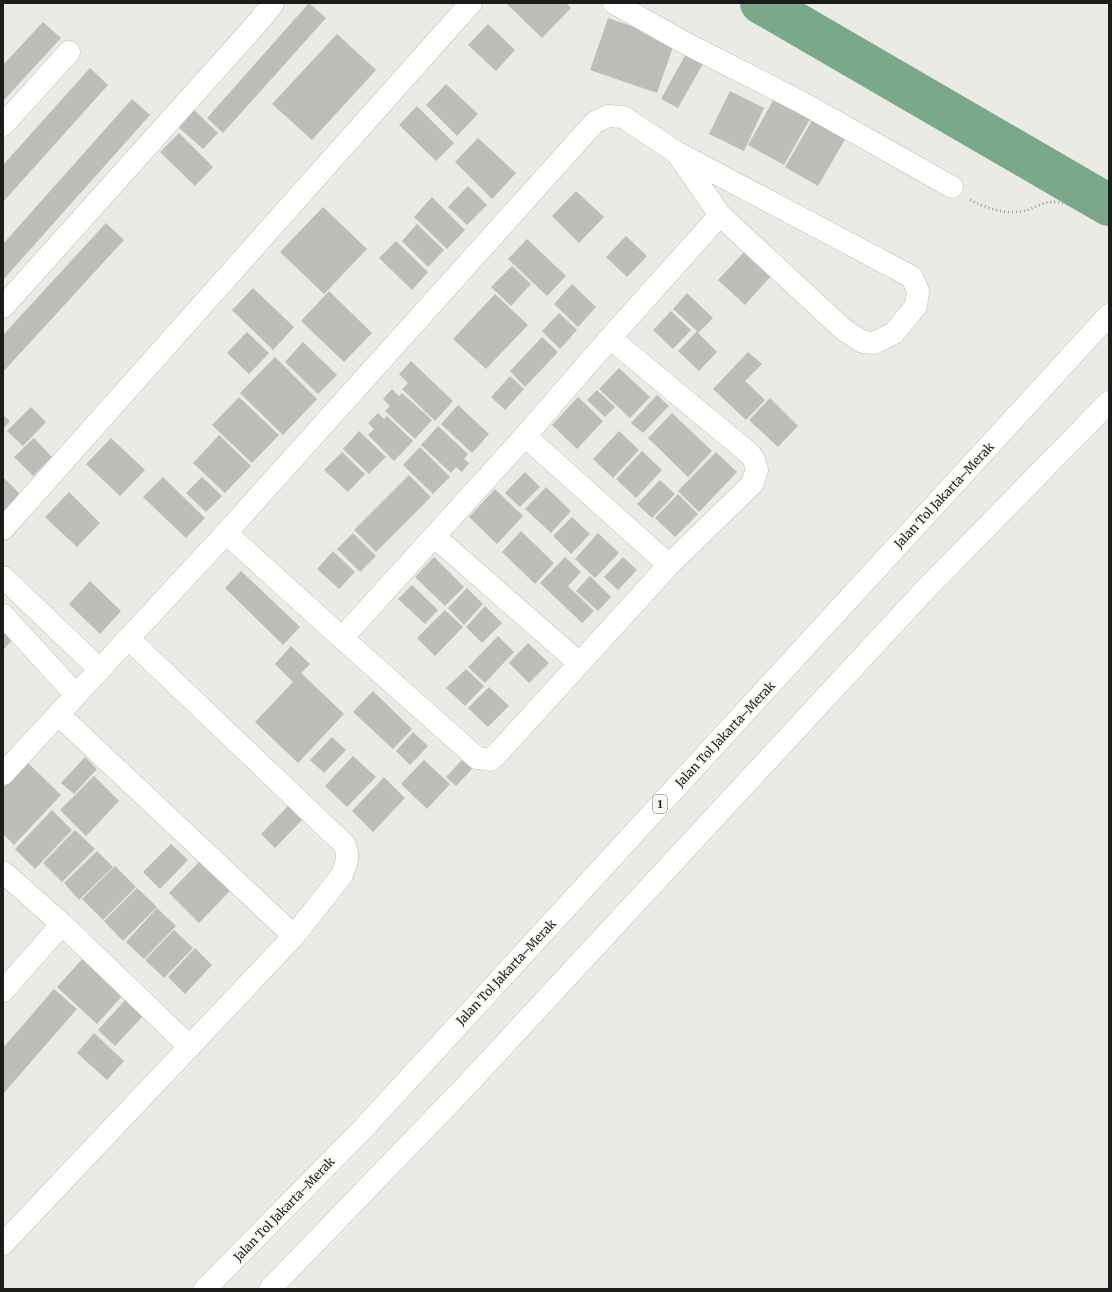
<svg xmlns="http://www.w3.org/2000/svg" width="1112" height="1292" font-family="Merriweather,serif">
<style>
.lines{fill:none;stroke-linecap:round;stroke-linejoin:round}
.river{stroke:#79a988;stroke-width:42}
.building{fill:#bbbeb9}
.street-casing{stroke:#bdbeb7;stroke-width:23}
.highway-casing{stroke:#bdbeb7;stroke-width:23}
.path{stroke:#949590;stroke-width:2.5;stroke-dasharray:1 3;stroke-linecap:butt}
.street{stroke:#fff;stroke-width:22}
.highway{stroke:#fff;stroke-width:22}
.labels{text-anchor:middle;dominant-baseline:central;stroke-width:3;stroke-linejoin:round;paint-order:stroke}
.shield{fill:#f7f8f2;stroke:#5e5f5b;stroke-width:1}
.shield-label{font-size:11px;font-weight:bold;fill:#1c1d1a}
.street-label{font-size:12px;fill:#1c1d1a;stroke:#f7f8f2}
</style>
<rect width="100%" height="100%" fill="#eaebe4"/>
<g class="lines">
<path class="river" d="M761,3l348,202"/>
</g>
<path class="building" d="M309,3l17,15 -103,115 -16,-15z
M508,3h58l5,5 -29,30 -35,-34z
M608,18l67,23 -18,52 -67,-23z
M43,22l18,16 -58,63v-36z
M488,24l27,26 -19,21 -28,-26z
M337,34l39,36 -64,70 -40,-36z
M687,52l17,10 -26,46 -17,-9z
M90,68l18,17 -105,117v-37z
M446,84l32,30 -21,22 -31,-31z
M730,91l34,17 -20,43 -35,-17z
M778,92l36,20 -30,53 -36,-20z
M132,99l18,16 -147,165v-36z
M417,106l37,37 -18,18 -37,-36z
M194,110l24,23 -15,16 -25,-22z
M814,117l33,19 -29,50 -33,-19z
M179,133l34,34 -18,19 -35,-34z
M478,138l38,35 -24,26 -37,-37z
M468,186l19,19 -20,20 -19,-18z
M576,191l28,26 -25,26 -27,-27z
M432,197l33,33 -18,19 -33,-32z
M323,207l44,42 -43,45 -44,-42z
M106,223l18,17 -121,132v-37z
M417,224l27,26 -16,17 -26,-26z
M626,236l21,20 -20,21 -21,-20z
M527,239l39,37 -19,20 -39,-37z
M396,241l32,31 -16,18 -33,-32z
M745,251l26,25 -26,29 -27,-25z
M512,266l19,18 -20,22 -20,-19z
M572,284l24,23 -18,20 -24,-23z
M253,288l41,39 -21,23 -41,-40z
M329,291l43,42 -28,29 -43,-41z
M687,293l26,25 -15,15 19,19 -18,19 -21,-20 19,-20 -24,-22z
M495,294l33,31 -42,44 -33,-30z
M671,311l20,19 -18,19 -20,-19z
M559,313l18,17 -17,19 -18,-18z
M247,332l22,21 -20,21 -22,-21z
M542,337l16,15 -33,35 -15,-16z
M303,342l34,33 -19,19 -33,-32z
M748,352l14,12 -17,17 20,19 -19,20 -33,-31z
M275,357l42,42 -34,36 -43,-42z
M411,361l42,40 -18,20 -33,-32 6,-6 -9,-9z
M619,368l31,29 -20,21 -31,-29z
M510,376l14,13 -19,21 -14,-13z
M392,389l7,7 3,-3 30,27 -17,19 -30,-28 5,-5 -7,-7z
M597,390l18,17 -10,10 -18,-17z
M657,395l12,11 -26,27 -12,-10z
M239,397l40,38 -27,28 -40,-38z
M578,397l25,24 -26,28 -25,-24z
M770,398l28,28 -20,21 -29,-27z
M458,405l31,29 -17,19 -31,-29z
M31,407l15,15 -23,24 -16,-15z
M378,413l6,6 3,-3 26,25 -19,20 -26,-26 6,-6 -6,-6z
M672,413l40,38 -24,26 -40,-39z
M3,415l7,6 -7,8z
M438,426l30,28 -4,5 5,4 -7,9 -6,-5 -5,6 -30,-28z
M359,431l27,26 -17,17 -26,-25z
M619,431l20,19 -26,28 -20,-19z
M219,435l32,31 -26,27 -32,-30z
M34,438l18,19 -19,19 -19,-19z
M111,438l34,32 -25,26 -34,-32z
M420,447l30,30 -17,17 -30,-29z
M642,451l20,19 -26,28 -20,-19z
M342,452l23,22 -17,18 -24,-22z
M716,452l21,20 -38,40 -21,-21z
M525,472l15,15 -20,20 -15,-14z
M409,475l22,22 -55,55 -22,-22z
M163,477l42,41 -19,20 -43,-41z
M202,477l20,19 -16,16 -20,-19z
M3,478h1l16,16 -17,18z
M660,480l15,14 -23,24 -15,-14z
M546,487l25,24 -20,22 -26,-24z
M495,489l28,27 -26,28 -28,-27z
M69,492l31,31 -23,24 -32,-30z
M678,494l20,20 -23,23 -20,-19z
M572,517l18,17 -19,20 -18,-18z
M521,531l33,32 -19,21 -33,-32z
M353,533l23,23 -16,16 -23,-23z
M598,533l21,20 -24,25 -20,-19z
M333,551l22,21 -16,17 -22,-20z
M434,557l30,30 -19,19 -30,-29z
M565,557l16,15 -13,14 26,25 -12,12 -42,-40z
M623,557l14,13 -19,20 -14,-13z
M241,571l59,56 -17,18 -58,-57z
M590,576l21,21 -13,14 -22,-20z
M90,581l31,30 -21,23 -31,-30z
M412,585l26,25 -13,14 -27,-25z
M467,588l16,16 -19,21 -16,-17z
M485,606l17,17 -20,20 -16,-16z
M445,610l18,17 -28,29 -18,-18z
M3,626l12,11 -12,13z
M498,636l16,16 -29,31 -17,-16z
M528,643l21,20 -20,20 -20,-20z
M291,646l19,18 -9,9 43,41 -46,49 -43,-41 38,-40 -18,-18z
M466,669l18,17 -19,20 -19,-18z
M489,687l20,19 -21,21 -20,-19z
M373,691l39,38 -19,20 -40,-37z
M413,732l15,14 -18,19 -14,-14z
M332,737l14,13 -22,23 -14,-13z
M353,756l23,21 -29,30 -22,-21z
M85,757l12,12 -23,25 -13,-11z
M424,760l26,24 -23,25 -26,-25z
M462,760l10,9 -16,17 -10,-9z
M27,762l34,33 -47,50 -11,-11v-46z
M94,776l25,25 -33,35 -26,-26z
M384,777l21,21 -32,34 -21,-21z
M288,806l14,14 -27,28 -14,-14z
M52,810l20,20 -37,39 -20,-20z
M75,830l20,19 -33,33 -19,-19z
M171,844l17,16 -28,29 -17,-17z
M97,851l16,16 -34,33 -15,-17z
M201,860l30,30 -32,33 -30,-30z
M115,866l21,21 -33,33 -21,-21z
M137,888l20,19 -34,34 -19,-20z
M157,908l19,18 -32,33 -18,-17z
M174,930l19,18 -29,30 -19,-18z
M195,948l17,17 -27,29 -17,-17z
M84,957l40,37 -27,30 -40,-37z
M54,989l23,20 -74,85v-46z
M125,1000l18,16 -28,30 -17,-16z
M94,1033l30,28 -17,19 -30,-27z"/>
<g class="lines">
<defs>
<path id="street" d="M614,3l71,40 116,59 151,85
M3,125l66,-73
M3,307l257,-287 13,-17
M525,436l144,129 83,-81 5,-14 -3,-10 -4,-6 -140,-116
M3,529l468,-526
M226,533l116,105 135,120 13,2 6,-5 173,-190
M434,536l145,127
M3,577l97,93
M3,615l73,80
M342,638l183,-202 85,-98 110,-123
M59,715l235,221
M3,774l223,-241 369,-411 13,-6 15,1 53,35 236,125 6,14 -2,15 -22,27 -20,10 -11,-1 -19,-12 -124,-115 -44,-63
M3,872l59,52 128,123
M3,991l59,-67
M3,1244l291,-308 48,-61 5,-15v-8l-3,-8 -215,-205"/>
<path id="highway" d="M205,1289l156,-158 748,-816
M270,1289l195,-202 458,-495 186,-190"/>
</defs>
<use href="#street" class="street-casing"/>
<use href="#highway" class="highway-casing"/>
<path class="path" d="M970,200c17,8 35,15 54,11 9,-2 17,-8 26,-9 16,-2 44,13 59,19"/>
<use href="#street" class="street"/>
<use href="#highway" class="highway"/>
</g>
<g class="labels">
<rect class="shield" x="653" y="795" width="14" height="18" rx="3"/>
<g class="shield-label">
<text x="660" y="804">1</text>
</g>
<g class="street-label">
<text transform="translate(944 495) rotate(-47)">Jalan Tol Jakarta–Merak</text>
<text transform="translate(725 734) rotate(-47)">Jalan Tol Jakarta–Merak</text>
<text transform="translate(506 972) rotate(-47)">Jalan Tol Jakarta–Merak</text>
<text transform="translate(284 1209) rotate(-46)">Jalan Tol Jakarta–Merak</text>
</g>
</g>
<rect width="1112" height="1292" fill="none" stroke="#1c1d1a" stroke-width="8"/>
</svg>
